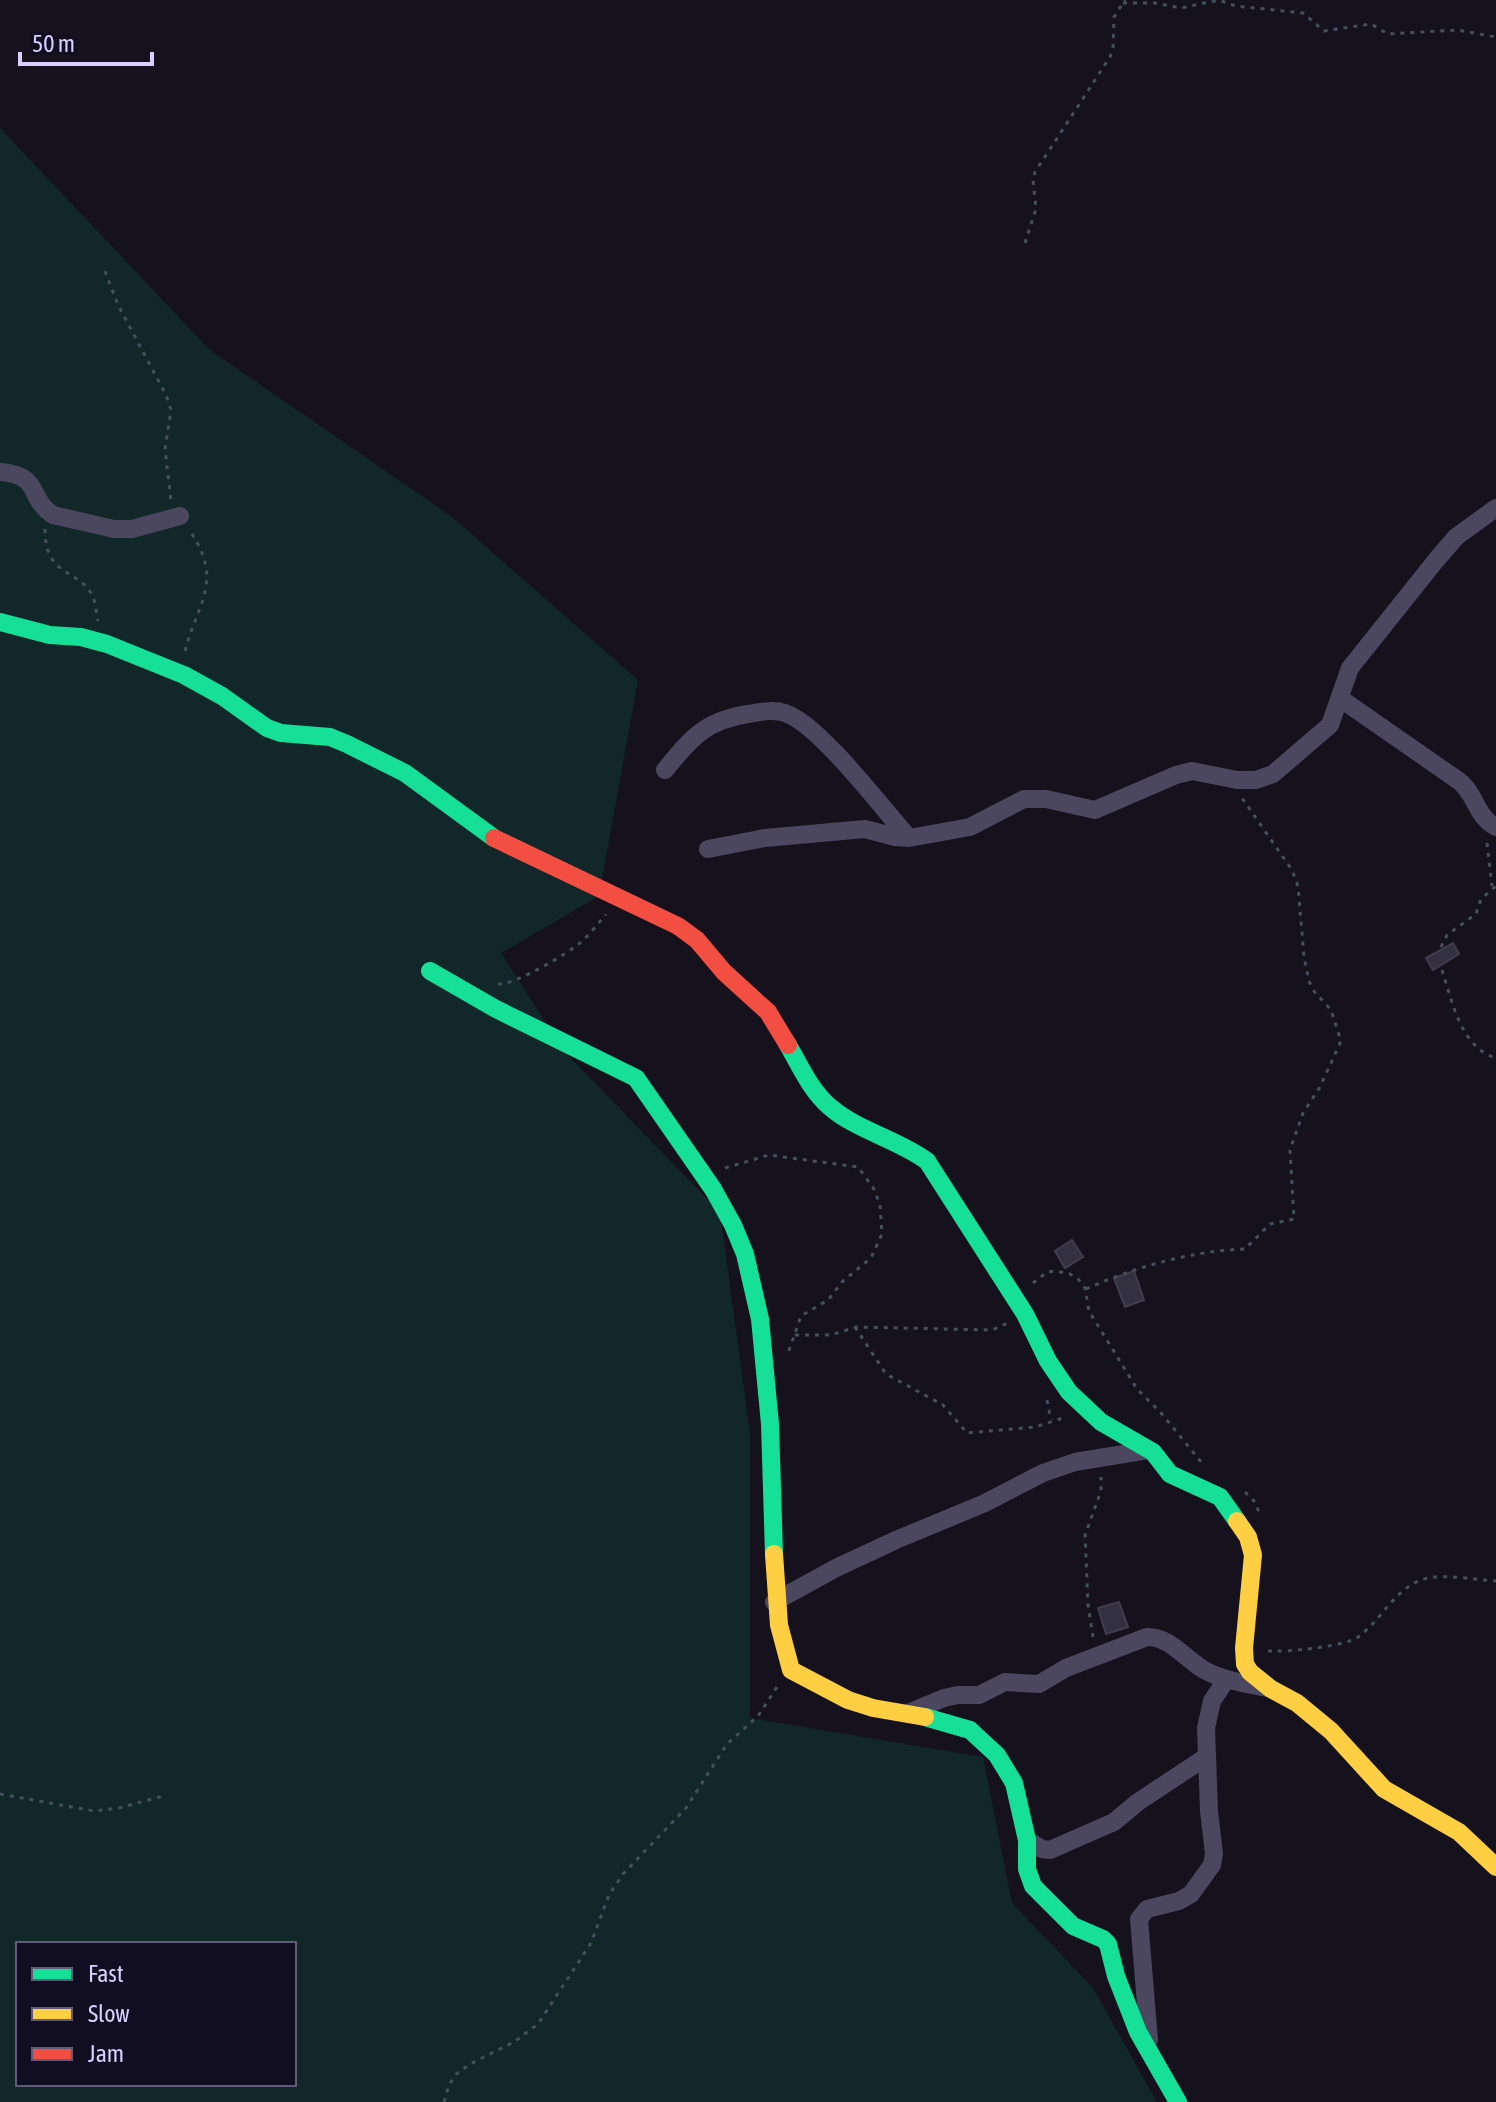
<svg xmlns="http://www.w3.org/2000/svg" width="1496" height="2102" font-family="'Asap Condensed',sans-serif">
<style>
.green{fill:#122729;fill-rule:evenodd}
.building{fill:#33303f;stroke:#423c51;stroke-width:2}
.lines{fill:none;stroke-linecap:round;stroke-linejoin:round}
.path{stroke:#45505e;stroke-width:3;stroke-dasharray:4 6;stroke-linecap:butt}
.street{stroke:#4a475e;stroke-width:18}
.fast{stroke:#16e098;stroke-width:18}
.slow{stroke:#ffcf43;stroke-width:18}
.jam{stroke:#f24e42;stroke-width:18}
</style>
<rect width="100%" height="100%" fill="#15121d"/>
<path class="green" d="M0,128l210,222 241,166 187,164 -39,216 -98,57 63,98 156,161 30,222v284l233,39 29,146 81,85 64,114h-1157zM18,1944h276v140h-276z"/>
<path class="building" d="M1453,943l6,11 -26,16 -7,-12z
M1072,1240l11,17 -18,11 -10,-17z
M1134,1271l10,29 -19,7 -11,-29z
M1119,1602l9,25 -22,7 -8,-26z"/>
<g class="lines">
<path class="path" d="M1123,3h32l26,5 38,-8 17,6 67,7 21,18 47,-7 17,10 69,-4 39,7
M1025,243l11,-34 -3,-29 2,-8 75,-115 3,-10 1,-30 11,-17
M105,271l13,34 48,90 5,15 -6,39 6,52
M45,529c0,49 33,39 47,66 4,7 4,18 6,26
M185,651c13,-49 39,-70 5,-120
M1487,843l5,43
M1441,947l6,-12 29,-21 5,-15 15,-13
M1442,970c10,31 19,78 54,88
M498,984c15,2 71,-31 83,-42 9,-8 17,-18 25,-28
M725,1168l44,-13 89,12 16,22 6,16 2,29 -11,24 -29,24 -14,18 -27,16 -13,37
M1033,1283l14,-11 8,-1 15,3 8,5 7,9 4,23 48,78 24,24 41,50
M1086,1289c49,-22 105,-38 159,-40l25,-25 24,-5 -4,-69 13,-37 17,-26 21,-46 -10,-31 -18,-20 -4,-9 -5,-24 -6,-71 -6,-16 -50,-72
M855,1327l31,47 57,31 24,28 68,-6 28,-9
M795,1335h36l25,-8 136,3 16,-7
M1047,1400l4,20
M1245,1492l10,10 5,13
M1093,1637l-5,-32 -3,-70 16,-44v-14
M1268,1651c19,1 75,-4 90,-14 25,-18 38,-52 70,-59 18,-4 49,2 68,3
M0,1794l94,17 25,-3 44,-12
M444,2102l5,-17 6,-10 15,-11 44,-22 24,-18 53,-81 18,-48 14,-21 63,-66 41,-64 31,-28 19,-29"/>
<path class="street" d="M0,472c42,3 27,26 53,43l61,14h18l48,-13
M1341,699l118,82c17,13 17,36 37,46
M665,770c26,-32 41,-50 83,-56 12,-2 25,-5 37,-1 34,11 97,95 124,125
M708,849l57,-11 100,-9 30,8 14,1 61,-11 54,-28h22l49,11 81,-35 16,-4 45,9h19l17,-6 57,-49 20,-57 87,-109 19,-22 40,-29
M774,1602l62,-34 60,-28 89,-37 58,-30 32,-11 73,-12
M908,1713l36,-15 14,-3h21l26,-13 34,2 27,-16 81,-31c23,-1 40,24 59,34 20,10 41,13 62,17
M1027,1840l15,9 8,1 64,-28 24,-20 68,-45
M1149,2040l-10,-121 8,-10 32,-8 12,-7 21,-29 2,-11 -5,-43 -3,-83 6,-27 14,-21"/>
<path class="fast" d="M0,622l50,13 31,2 26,7 77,31 38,21 45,32 14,5 49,4 17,7 58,29 89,65
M430,971l66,38 140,69 77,111 20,36 12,29 15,65 10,105 4,130
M788,1045c12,21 23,46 42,62 28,24 67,32 97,54l98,153 23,47 21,31 32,30 52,30 17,22 50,23 17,24
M925,1717l45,13 27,25 17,28 13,57v29l6,17 40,40 30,13 5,5 8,32 22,56 40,70"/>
<path class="slow" d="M1237,1521l11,16 5,18 -9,93 1,16 5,8 21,17 26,14 34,28 53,58 75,43 37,35
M774,1554l5,71 12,45 57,30 25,8 52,9"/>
<path class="jam" d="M494,838l184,88 19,14 27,32 44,40 20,33"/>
</g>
<rect x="16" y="1942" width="280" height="144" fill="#120e21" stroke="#615b79" stroke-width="2"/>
<rect x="32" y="1968" width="40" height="12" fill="#16e098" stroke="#615b79" stroke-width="2"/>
<text x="88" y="1982" font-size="24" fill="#d7cffe">Fast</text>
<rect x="32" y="2008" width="40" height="12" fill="#ffcf43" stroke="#615b79" stroke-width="2"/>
<text x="88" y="2022" font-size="24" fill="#d7cffe">Slow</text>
<rect x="32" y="2048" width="40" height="12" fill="#f24e42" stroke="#615b79" stroke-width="2"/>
<text x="88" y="2062" font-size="24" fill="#d7cffe">Jam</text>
<path d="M20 52v12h132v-12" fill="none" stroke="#d7cffe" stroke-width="4"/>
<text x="32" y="52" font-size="24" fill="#d7cffe" stroke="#120e21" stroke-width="6" paint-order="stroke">50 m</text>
</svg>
